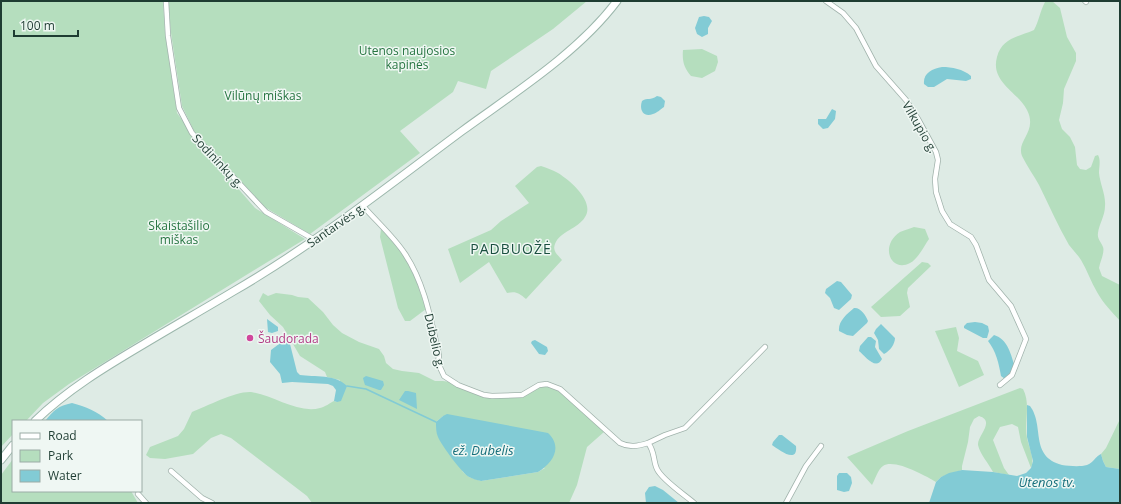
<svg xmlns="http://www.w3.org/2000/svg" width="1121" height="504" font-family="'Open Sans',sans-serif">
<style>
.green{fill:#b5debe;fill-rule:evenodd}
.water{fill:#82cbd5}
.lines{fill:none;stroke-linecap:round;stroke-linejoin:round}
.stream{stroke:#82cbd5;stroke-width:1.5}
.minor-casing{stroke:#a1b3ac;stroke-width:6}
.secondary-casing{stroke:#9cb7ac;stroke-width:9}
.minor{stroke:#fff;stroke-width:4.5}
.secondary{stroke:#fff;stroke-width:7}
.hotel-dot{fill:#d1479c;stroke:#eff7f3;stroke-width:1.5}
.labels{text-anchor:middle;dominant-baseline:central;stroke-width:3;stroke-linejoin:round;paint-order:stroke}
.park-label{font-size:12px;fill:#267541;stroke:#eff7f3}
.street-label{font-size:12px;fill:#1e3c32;stroke:#eff7f3}
.hotel-label{font-size:12px;fill:#b23c85;stroke:#eff7f3;text-anchor:start}
.water-label{font-size:13px;font-style:italic;fill:#156e7b;stroke:#eff7f3}
.quarter-label{font-size:14px;letter-spacing:1px;fill:#194f3f;stroke:#eff7f3}
</style>
<rect width="100%" height="100%" fill="#deebe5"/>
<path class="green" d="M1,1h162l2,32 12,80 25,34 53,61 50,31 -236,145 -26,19 -17,18h-13v13l-12,13z
M168,1h419l-34,28 -62,42 -5,18 -28,-8 -5,11 -53,39 20,22 -110,81 -44,-26 -71,-75 -13,-27 -11,-73z
M1052,1l8,7 7,29 9,16v8l-12,28 -1,14 -4,17 3,9 8,8 5,10 2,18 3,4 6,1 5,-3 4,-11 3,-1c3,5 1,12 1,18 1,11 7,22 6,33 0,10 -6,18 -7,27 -1,6 3,9 5,14 2,5 -3,15 -4,21l3,8 18,9v36c-8,-9 -17,-18 -23,-29 -6,-10 -10,-22 -16,-32 -4,-6 -8,-10 -12,-15 -11,-19 -20,-40 -30,-60 -5,-9 -12,-19 -17,-29 -6,-16 16,-24 5,-46 -9,-18 -37,-28 -30,-53 5,-19 21,-20 37,-27 5,-9 6,-19 11,-28z
M702,49l15,7 1,6 -3,9 -13,7 -11,-2c-7,-8 -9,-15 -8,-26z
M541,166c6,2 12,4 17,7 13,8 37,29 27,44 -7,12 -25,14 -30,27 -3,7 3,11 7,16l-36,39c-7,-6 -10,-8 -19,-6l-18,-31 -29,21 -12,-34 43,-19 10,-9 28,-18 -14,-17 22,-19z
M914,227l11,2 4,10c-5,7 -11,20 -19,24 -19,10 -31,-17 -10,-31 4,-2 10,-3 14,-5z
M381,229l18,20 13,20 14,40 -16,12h-5l-7,-13 -18,-71z
M922,262l6,1 3,3 -23,22 -1,5 3,14 -10,9 -19,1 -10,-10z
M263,293l5,3 8,-3 16,2 6,2 10,1 15,14 10,13 9,8 17,9 20,7 5,7 2,7 7,6 9,2 17,2 16,8h8l7,1 14,8 16,5 35,2 23,-10 9,-1 15,7 42,39 -17,15 -10,38 -8,18h-257l-5,-7 -76,-58 -10,-4 -10,4 -18,16 -28,5 -15,-1 -4,-3 4,-8 28,-11 6,-7 8,-17c15,-6 44,-21 59,-20 22,3 47,22 69,16 5,-1 10,-5 14,-7l3,1 3,-22 -13,-3 -2,-5 -25,-16 -17,-29 -13,-12 -11,-14zM443,416l102,52 -7,4 -57,9 -12,-4 -6,-5 -27,-50z
M956,327l3,11 -2,13 21,10 6,14 -25,12 -24,-56z
M1020,388l3,1c8,15 1,33 4,49 2,10 8,20 4,30l-10,-26 -3,-15 -6,-3 -12,3 -7,13 11,28 5,7 -16,-3c-4,-8 -13,-18 -15,-27 -1,-9 18,-24 1,-29l-5,3 -4,8 -2,15 -6,24v4l-21,7 -5,5c-10,-6 -42,-24 -53,-16 -5,3 -8,14 -11,19l-25,-28 61,-26z
M1120,419v50l-14,-2 -3,-6 -2,-7 5,-6z
M13,459v32h118l7,12h-137v-28z"/>
<path class="water" d="M704,16l5,1 3,4 -4,7v6l-6,3 -5,-3 -2,-6 4,-11z
M942,67c10,0 21,2 29,9v3l-5,2 -19,-2 -13,8h-6l-4,-3c-1,-11 8,-15 18,-17z
M657,96l4,1 4,4 -1,6c-3,2 -7,6 -11,7 -10,4 -14,-5 -11,-13 6,-4 8,0 15,-5z
M832,109l4,2 -1,8 -7,9 -5,1 -5,-5v-5h8z
M837,281l4,1 11,13 -1,4 -12,11 -5,-2 -4,-10 -5,-5 1,-4z
M854,308c6,-1 12,7 14,13l-1,2 -14,13 -6,-1 -8,-4c-1,-10 8,-17 15,-23z
M267,319l11,8v4l-6,2 -4,-1z
M975,322l7,1 6,3 1,5 -2,7h-4l-19,-10v-2l3,-3z
M881,324l14,14c0,6 -5,13 -11,16l-5,-5 -1,-9 -4,-7 2,-4z
M994,335c14,4 17,20 21,32l-1,3 -9,9 -4,-3c-2,-12 -5,-25 -13,-35z
M868,337h3l5,4 -1,6 7,12c-6,12 -17,-3 -23,-8l1,-5z
M535,340l12,7 1,4 -3,4 -6,-1 -8,-11 1,-2z
M283,341h5l2,3 7,28 3,3c14,2 36,-1 47,11l-6,15 -4,1 -3,-1 2,-11 -3,-4 -5,-2 -36,-2 -10,1 -2,-9 -10,-12 1,-12z
M366,376l17,5 1,4 -3,5h-2l-14,-5 -1,-3 -1,-4z
M405,391h3l8,2 1,16 -18,-9z
M72,403c14,4 25,8 36,18h-63c9,-11 13,-15 27,-18z
M1027,405l3,1c15,20 -1,50 32,59 7,1 18,2 25,0 6,-2 9,-9 14,-11l2,7 3,6 14,2v34h-191l7,-21 5,-5 8,-4 13,-3 31,2 24,4 9,-3 5,-5 2,-7 -6,-24z
M447,414l101,19c15,14 5,30 -10,39l-57,9c-4,-1 -8,-2 -12,-4 -7,-4 -27,-31 -31,-40 -2,-4 -2,-10 -2,-15l7,-6z
M779,435h3l14,11c2,19 -18,3 -24,-1l1,-3z
M839,473h8l4,4 1,6 -3,8 -5,1 -7,-2v-14z
M655,486l8,4 16,13h-33l-1,-10 4,-6z"/>
<g class="lines">
<path class="stream" d="M347,386l19,3 70,33"/>
<defs>
<path id="minor" d="M166,1l2,35 11,72 13,25 74,79 49,28
M826,1l17,12 13,15 20,38 30,34 12,19 18,33 2,8 -3,19 1,13 6,19 8,13 21,13 5,8 13,35 22,26 15,33 -14,36 -12,10
M1085,1l1,1
M363,206c14,16 31,31 42,48 20,30 26,67 34,101l-1,8 6,13 14,9 26,10 8,1 30,-1 17,-10 8,-1 13,5 60,54c10,5 18,3 28,0 7,8 5,18 9,26 5,11 28,26 37,34
M648,443l17,-8 20,-7 80,-81
M171,471l31,27 10,5
M138,494l8,9
M786,503l20,-37 15,-20"/>
<path id="secondary" d="M35,421c32,-31 70,-54 109,-77 30,-18 60,-35 90,-53 81,-47 154,-105 228,-160 52,-38 116,-78 155,-130
M1,460l12,-15"/>
</defs>
<use href="#minor" class="minor-casing"/>
<use href="#secondary" class="secondary-casing"/>
<use href="#minor" class="minor"/>
<use href="#secondary" class="secondary"/>
</g>
<circle class="hotel-dot" cx="250" cy="338" r="4"/>
<g class="labels">
<g class="park-label">
<text x="407" y="50">Utenos naujosios<tspan x="407" dy="14">kapinės</tspan></text>
<text x="263" y="95">Vilūnų miškas</text>
<text x="179" y="225">Skaistašilio<tspan x="179" dy="14">miškas</tspan></text>
</g>
<g class="street-label">
<text transform="translate(920 127) rotate(60)">Vilkupio g.</text>
<text transform="translate(218 161) rotate(47)">Sodininkų g.</text>
<text transform="translate(336 225) rotate(-35)">Santarvės g.</text>
<text transform="translate(435 341) rotate(77)">Dubelio g.</text>
</g>
<g class="hotel-label">
<text x="258" y="338">Šaudorada</text>
</g>
<g class="water-label">
<text x="483" y="450">ež. Dubelis</text>
<text x="1047" y="482">Utenos tv.</text>
</g>
<g class="quarter-label">
<text x="511" y="248">PADBUOŽĖ</text>
</g>
</g>
<rect width="1121" height="504" fill="none" stroke="#1e3c32" stroke-width="4"/>
<rect x="12" y="420" width="130" height="72" fill="#eff7f3" stroke="#9baca6"/>
<rect x="20" y="433" width="20" height="6" fill="#ffffff" stroke="#9baca6"/>
<text x="48" y="440" font-size="12" fill="#1e3c32">Road</text>
<rect x="20" y="450" width="20" height="12" fill="#b5debe" stroke="#9baca6"/>
<text x="48" y="460" font-size="12" fill="#1e3c32">Park</text>
<rect x="20" y="470" width="20" height="12" fill="#82cbd5" stroke="#9baca6"/>
<text x="48" y="480" font-size="12" fill="#1e3c32">Water</text>
<path d="M14 30v6h64v-6" fill="none" stroke="#1e3c32" stroke-width="2"/>
<text x="20" y="30" font-size="12" fill="#1e3c32" stroke="#eff7f3" stroke-width="3" paint-order="stroke">100 m</text>
</svg>
